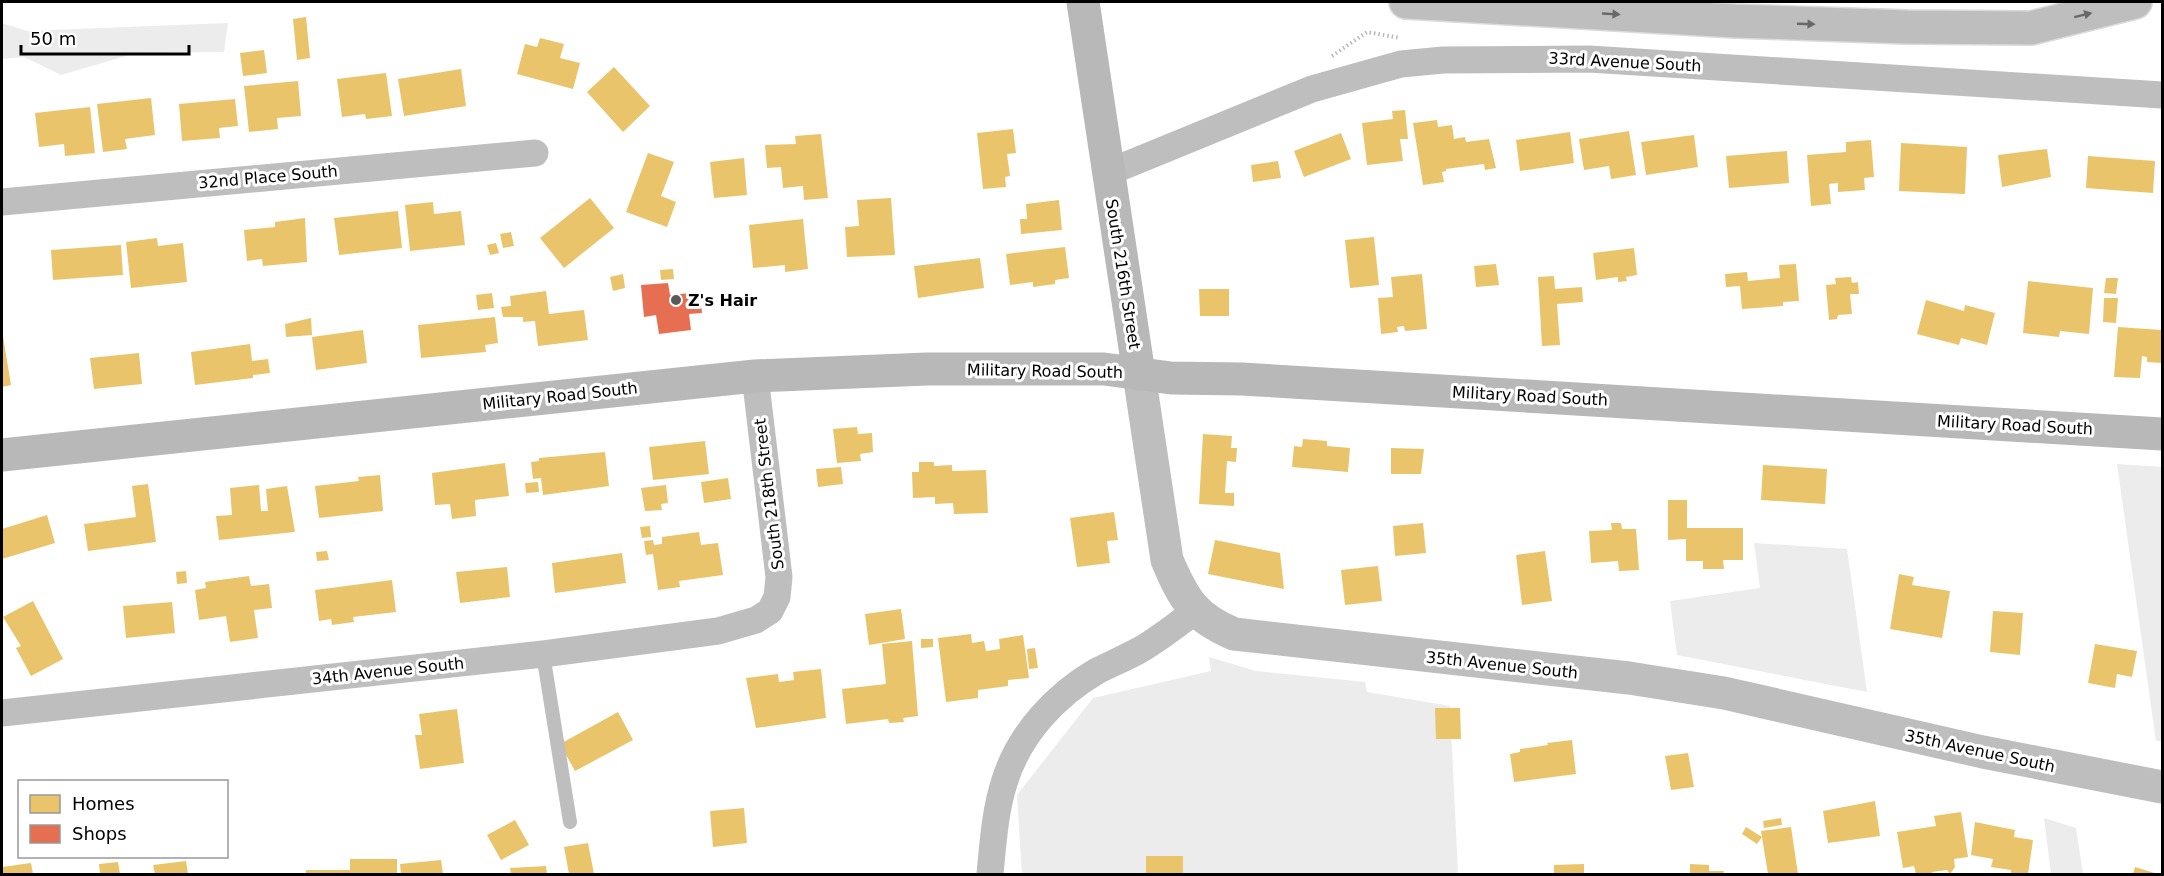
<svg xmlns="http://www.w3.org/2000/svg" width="2164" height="876" font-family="'DejaVu Sans',sans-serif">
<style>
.green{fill:#ececec}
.homes{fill:#e9c46a}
.shops{fill:#e76f51}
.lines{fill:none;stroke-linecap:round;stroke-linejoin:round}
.motorway-casing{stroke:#dbdbdb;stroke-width:36}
.path{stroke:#b9b9b9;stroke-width:4;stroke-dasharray:1.5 3;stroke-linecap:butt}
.service{stroke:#bebebe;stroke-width:14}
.minor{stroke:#bebebe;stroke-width:27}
.tertiary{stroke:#bebebe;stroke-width:33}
.secondary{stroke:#b8b8b8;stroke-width:33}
.motorway{stroke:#bebebe;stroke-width:33}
.oneway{fill:#686868}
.poi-dot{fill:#595959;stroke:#fff;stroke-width:2}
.labels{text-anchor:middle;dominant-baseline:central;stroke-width:6;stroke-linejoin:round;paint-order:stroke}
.street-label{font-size:16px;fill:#000;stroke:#fff}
.poi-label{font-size:16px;font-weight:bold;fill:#000;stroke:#fff;text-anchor:start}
</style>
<rect width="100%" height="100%" fill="#fff"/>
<path class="green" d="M2,23l25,8 201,-8 -4,29 -88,1 -75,22 -37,-18 -22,2z
M2117,464l45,3v274h-6z
M1754,543l93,6 20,143 -190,-37 -7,-54 90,-13z
M1209,657l47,14 109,11 2,10 83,14 8,168h-436l-5,-79 76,-97 118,-27z
M2044,818l32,10 7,46h-32z"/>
<path class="homes" d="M306,17l4,41 -13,2 -4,-41z
M540,38l24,6 -4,14 20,5 -7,26 -56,-15 8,-30 12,3z
M264,50l3,23 -24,3 -3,-23z
M614,67l36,39 -27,26 -36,-40z
M461,69l5,37 -62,10 -6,-37z
M386,73l6,43 -26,3 -1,-5 -23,3 -5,-38z
M298,81l3,35 -24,2 1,11 -29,3 -5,-46z
M151,98l4,37 -30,4 2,10 -24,3 -6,-48z
M235,99l3,27 -19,2 1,10 -38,3 -3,-37z
M90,107l5,46 -30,3 -1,-12 -25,3 -4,-34z
M1405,110l3,29h-8l3,22 -36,4 -5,-42 31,-4 -1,-8z
M1437,120l1,7 14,-2 2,14 11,-2 1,5 23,-3 7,29 -11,2 -1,-6 -38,5v2l-4,1 2,10 -21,3 -10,-62z
M1013,129l3,24 -9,1 3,22 -5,1 1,10 -23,2 -6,-56z
M1629,131l7,44 -25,4 -2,-13 -25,4 -5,-31z
M1570,132l4,31 -54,8 -4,-31z
M1341,133l10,26 -47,18 -10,-26z
M821,134l7,64 -24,2 -1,-14 -20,2 -2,-21 -14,1 -2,-23 31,-1 -1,-8z
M1694,135l4,32 -52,8 -5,-33z
M1871,140l3,37 -10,1 1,12 -27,2v-9l-9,1 2,20 -20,2 -4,-51 39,-3v-10z
M1901,143l66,4 -2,47 -66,-3z
M2047,149l4,28 -49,10 -4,-32z
M1787,151l2,32 -60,5 -3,-32z
M648,153l26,9 -13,34 15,6 -9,25 -41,-15z
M2088,156l67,5 -2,32 -67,-5z
M744,158l3,37 -33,3 -4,-36z
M1278,161l3,17 -28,4 -2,-17z
M590,198l24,30 -50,40 -24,-30z
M891,198l4,57 -48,2 -2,-30 14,-1 -2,-26z
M1059,200l3,30 -41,4 -1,-15h7l-1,-15z
M433,202l1,12 27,-3 4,34 -55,6 -5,-46z
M398,211l4,37 -63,7 -5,-37z
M305,218l2,44 -44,4 -1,-7 -15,2 -3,-31 31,-3v-5z
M803,219l5,50 -23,3v-7l-32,3 -4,-43z
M511,232l3,14 -11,2 -3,-14z
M1374,237l5,48 -29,3 -5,-48z
M157,238l1,8 25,-3 4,39 -56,6 -5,-46z
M496,243l3,10 -9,2 -3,-10z
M121,245l2,30 -70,5 -2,-30z
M1065,247l4,31 -14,2v4l-22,3v-5l-23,3 -4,-31z
M1634,248l3,27 -11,2 1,4 -9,1v-5l-22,3 -3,-27z
M980,258l4,30 -66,10 -4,-32z
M1496,264l3,21 -23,2 -2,-21z
M1796,264l3,37 -16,1v4l-41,3 -2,-23 -14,1 -1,-13 22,-2 1,9 32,-3 -1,-13z
M673,269l1,10 -13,1 -1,-10z
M623,274l2,14 -12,3 -3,-14z
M1422,274l5,55 -22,2 -1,-5 -7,1 1,5 -17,2 -3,-36 15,-1 -2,-20z
M1554,276l1,13 27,-2 1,15 -26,2 3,41 -18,1 -4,-69z
M1851,277l1,6 6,-1 1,12h-9l2,20 -14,1 -1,4 -8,1 -3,-35 10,-1 -1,-6z
M2106,278h12l-2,16 -12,-1z
M2028,281l65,7 -4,46 -29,-3 -1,6 -36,-4z
M1199,289h30v27h-29z
M546,291l3,23 35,-4 4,30 -50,6 -3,-25 -12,1v-5h-20l-2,-10 10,-1 -1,-10z
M492,293l2,15 -16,2 -2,-15z
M2104,298h14l-2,25 -13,-1z
M1926,300l38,11 1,-6 30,8 -8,32 -26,-7 -2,7 -42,-11z
M495,317l3,26 -13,2 1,7 -65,6 -3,-33z
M311,318l1,17 -26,2 -1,-13z
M2118,327l44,3v33l-15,-1v-5l-5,-1 -2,22 -26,-1z
M2,330l9,55 -9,2z
M363,330l4,33 -51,7 -4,-33z
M250,344l2,17 16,-2 2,14 -17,2v3l-58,7 -4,-33z
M139,353l3,31 -48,5 -4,-31z
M857,427l1,7 14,-1 1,19 -13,2 1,7 -24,2 -4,-34z
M1203,434l29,2 -1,12h6l-1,14 -9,-1 -2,32h9v13l-35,-2z
M1303,439l24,2v5l23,2 -2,24 -56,-5 2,-21 8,1z
M705,441l4,33 -56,6 -4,-33z
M1391,448l33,1 -3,25h-30z
M605,452l4,34 -66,9 -2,-17 -8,1 -2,-17 8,-1v-3z
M919,462h15v4l18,-1v6l34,-1 2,43 -34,1 -1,-11 -18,1v-7l-22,1 -1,-26h7z
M505,463l4,33 -34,4 1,16 -24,3 -2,-15 -15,1 -3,-32z
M1763,465l64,4 -2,35 -64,-4z
M841,467l2,17 -25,3 -2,-18z
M380,475l3,36 -64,7 -4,-32 44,-5 -1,-4z
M728,478l3,21 -27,4 -3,-21z
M538,482l1,10 -13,1 -1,-10z
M148,484l8,58 -68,9 -4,-27 52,-7 -4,-31z
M259,485l2,26h7l-2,-22 21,-3 8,46 -76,8 -3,-24 16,-1 -2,-27z
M666,485l2,18 -7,1 1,6 -17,1 -4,-23z
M1668,500h19v28h56v32h-20l1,9h-21v-8h-17v-22l-18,1z
M1114,512l4,28 -11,1 3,22 -33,4 -7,-49z
M47,515l8,28 -53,16v-30z
M1423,523l3,30 -31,3 -2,-30z
M1611,523h10l1,6h14l3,41 -20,1 -1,-10 -27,2 -2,-32 23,-1z
M650,526l1,11 -9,1 -2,-11z
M699,532l2,13 17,-2 5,32 -44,6 1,6 -22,3 -5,-36 -7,1 -2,-14 9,-1 1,5 8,-1v-7z
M1215,540l65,13 4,36 -76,-15z
M327,551l2,9 -12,1 -1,-9z
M1545,551l7,50 -30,4 -6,-50z
M622,553l4,30 -71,10 -3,-30z
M1378,566l4,35 -37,4 -4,-35z
M507,567l3,30 -50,6 -4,-31z
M186,571l1,12 -10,1 -1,-12z
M1899,574l15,3 -2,8 38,6 -8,47 -52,-9z
M249,576l2,10 18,-2 3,24 -18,2 4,28 -28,4 -4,-26 -27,4 -4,-30 11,-2 -1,-6z
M392,580l4,32 -43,5 1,5 -22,3 -1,-6 -12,2 -4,-31z
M33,601l30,58 -32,17 -15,-28 5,-2 -18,-29z
M172,602l3,31 -49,5 -3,-32z
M901,609l4,30 -36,6 -4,-31z
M1993,611l30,2 -3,42 -30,-3z
M971,634l1,9 12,-2 2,10 14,-2 -1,-10 24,-4 6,43 -21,2v6l-30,4v8l-32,4 -8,-64z
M921,639h12v8l-12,1z
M912,641l6,75 -15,2 1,4 -15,1 -1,-4 -42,5 -4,-35 44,-5 -4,-40z
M2095,644l42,7 -5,26 -15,-3 -2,14 -27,-5z
M1035,648l3,20 -9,1 -2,-20z
M821,669l5,49 -70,10 -10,-50 32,-4 1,8 15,-2 -1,-8z
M1435,708h25l1,31h-25z
M457,709l7,54 -44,6 -5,-34h7l-3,-21z
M618,712l15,28 -58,31 -15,-27z
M1572,740l4,34 -62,8 -4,-28 10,-2v-3l28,-4 -1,-2z
M1688,753l6,34 -23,3 -6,-34z
M1875,801l5,35 -52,7 -5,-32z
M744,808l3,35 -34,4 -3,-36z
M1961,812l7,45 -14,2 1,8 -5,7 -3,-4 -15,2 1,2h-17l-2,-8 -11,2 -6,-36 39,-6 -2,-10z
M1781,818l1,7 -18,3 -1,-7z
M515,820l14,25 -28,15 -14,-25z
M1975,822l40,8 -1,7 19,3 -5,34h-17v-4l-20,-3 2,-8 -22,-4z
M1746,827l16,10 -5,7 -15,-10z
M1791,827l7,47h-30l-7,-43z
M588,843l6,31h-25l-5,-27z
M1146,856h37v18h-37z
M350,859h47v15h-91v-4h44z
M441,860l2,14h-42l-1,-10z
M186,861l2,13h-33l-2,-9z
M118,862l2,12h-20l-1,-10z
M31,863l2,11h-31v-7z
M1584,864v10h-30v-9z
M1690,864l19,1v6h15l-1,3h-33z
M546,866l1,8h-36l-1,-6z
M2135,867l23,7h-25z"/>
<path class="shops" d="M668,283l2,12 30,-3 2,21 -13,1 2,16 -32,4 -3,-19 -12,2 -3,-32z"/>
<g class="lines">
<defs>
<path id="motorway" d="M1406,2l329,19 172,6 124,1 104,-26"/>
</defs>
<use href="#motorway" class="motorway-casing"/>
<path class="path" d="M1332,56l35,-24 33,6"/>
<path class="service" d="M543,654l27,168"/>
<path class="minor" d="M1107,173l205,-84 89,-25 42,-4 146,-1 573,36
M2,202l533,-49
M2,713l541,-59 175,-23 38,-11 14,-9 7,-14 2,-20 -24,-201
M990,874c3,-31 5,-64 15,-94 15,-47 51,-85 92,-109 14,-7 28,-13 41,-20 20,-11 38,-26 56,-39"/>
<path class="tertiary" d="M1139,374l28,186c17,40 27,57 67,74l395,44 95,15 259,59 179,35"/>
<path class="secondary" d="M1083,2l56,372
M2,455l753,-79 172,-7h177l67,9 71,1 920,55"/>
<use href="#motorway" class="motorway"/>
</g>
<defs><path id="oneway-solid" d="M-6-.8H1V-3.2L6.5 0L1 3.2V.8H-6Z" transform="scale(1.5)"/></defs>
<g class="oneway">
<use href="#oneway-solid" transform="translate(1611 14) rotate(3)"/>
<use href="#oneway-solid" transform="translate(2083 15) rotate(-14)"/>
<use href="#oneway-solid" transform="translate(1806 24) rotate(2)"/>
</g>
<circle class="poi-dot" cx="676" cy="300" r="6"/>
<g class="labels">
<g class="street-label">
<text transform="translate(1625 62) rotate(3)">33rd Avenue South</text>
<text transform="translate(268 177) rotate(-5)">32nd Place South</text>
<text transform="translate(1123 274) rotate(81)">South 216th Street</text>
<text transform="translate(1045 371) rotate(1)">Military Road South</text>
<text transform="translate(560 396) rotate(-6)">Military Road South</text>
<text transform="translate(1530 396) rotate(3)">Military Road South</text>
<text transform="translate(2015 425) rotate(3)">Military Road South</text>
<text transform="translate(769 494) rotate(-97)">South 218th Street</text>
<text transform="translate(1502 665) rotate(6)">35th Avenue South</text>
<text transform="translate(388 671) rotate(-6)">34th Avenue South</text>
<text transform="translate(1980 751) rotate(12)">35th Avenue South</text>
</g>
<g class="poi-label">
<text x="688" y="300">Z's Hair</text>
</g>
</g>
<rect width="2164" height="876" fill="none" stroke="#000000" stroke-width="6"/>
<rect x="18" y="780" width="210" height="78" fill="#ffffff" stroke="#999999" stroke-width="1.5"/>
<rect x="30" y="795" width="30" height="18" fill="#e9c46a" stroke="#999999" stroke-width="1.5"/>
<text x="72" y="810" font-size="18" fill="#000000">Homes</text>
<rect x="30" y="825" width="30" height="18" fill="#e76f51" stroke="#999999" stroke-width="1.5"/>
<text x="72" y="840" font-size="18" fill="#000000">Shops</text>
<path d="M21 45v9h168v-9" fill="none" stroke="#000000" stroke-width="3"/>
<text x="30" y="45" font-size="18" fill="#000000" stroke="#ffffff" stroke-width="4.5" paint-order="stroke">50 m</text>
</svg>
